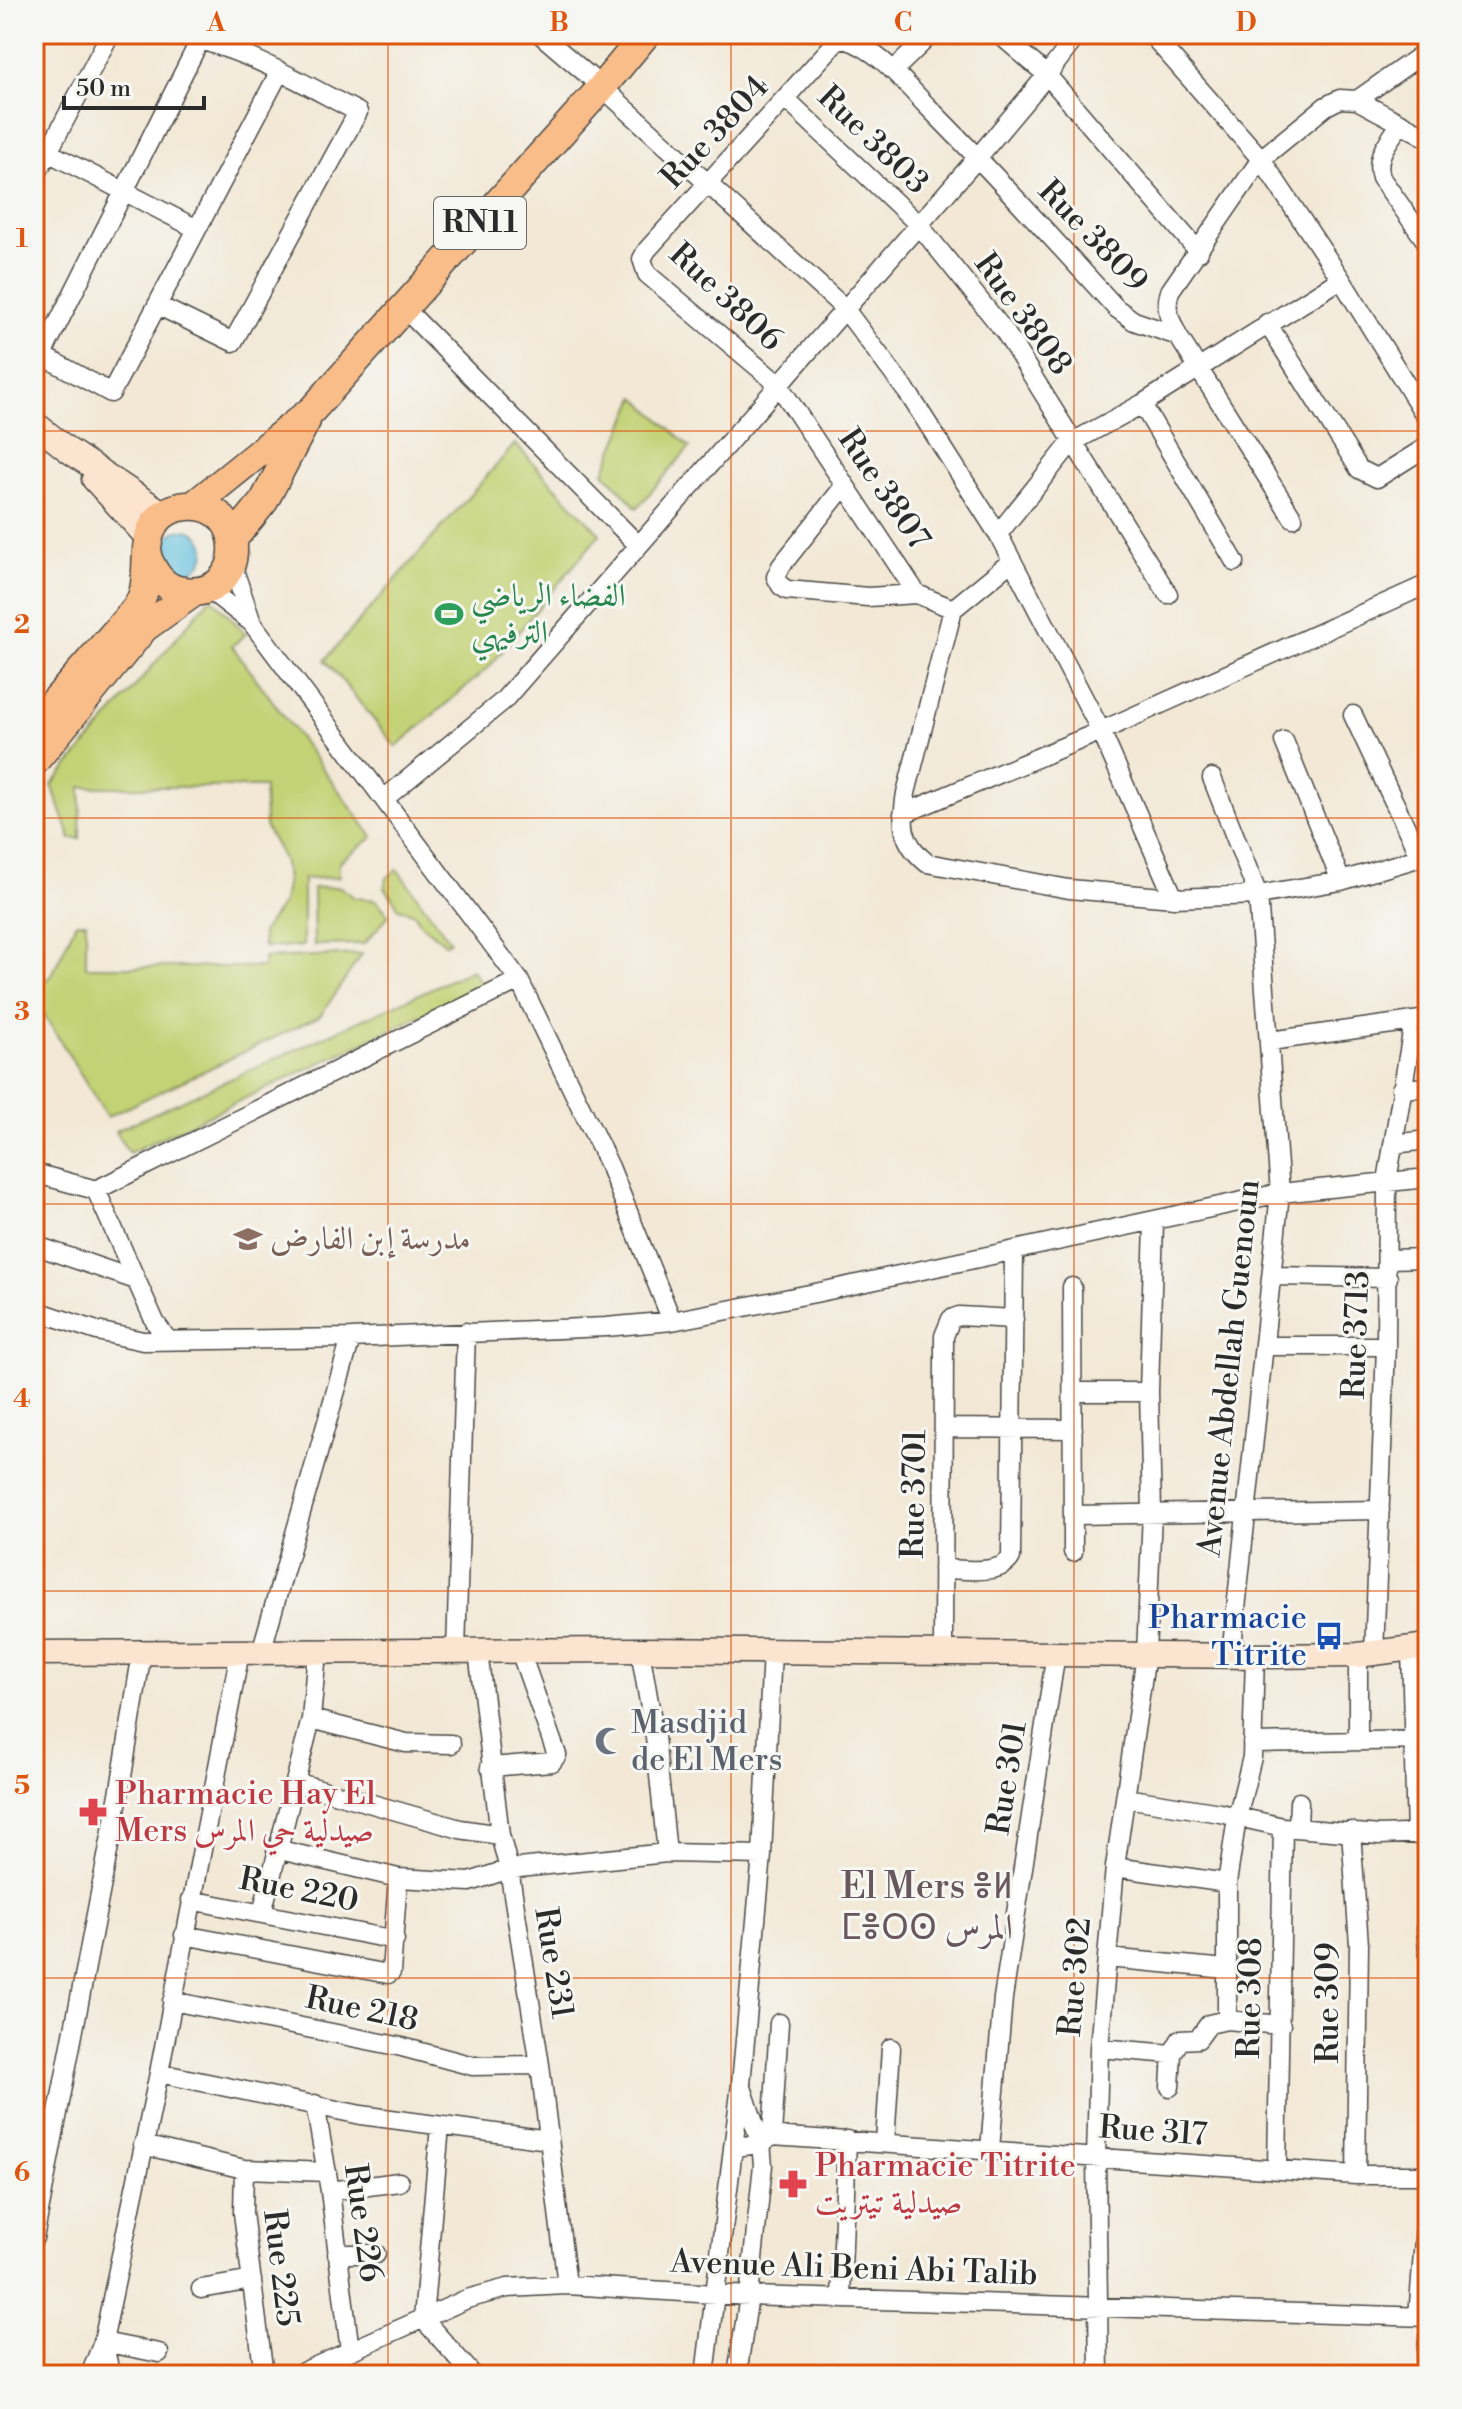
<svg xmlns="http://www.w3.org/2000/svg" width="1462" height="2409" font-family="'Libre Bodoni',Amiri,'Noto Sans Tifinagh',serif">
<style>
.green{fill:#c2d274;stroke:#767e50;stroke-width:2}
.water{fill:#5dbddb;stroke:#447483;stroke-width:2}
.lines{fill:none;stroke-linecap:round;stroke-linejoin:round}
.street-casing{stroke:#494744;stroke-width:21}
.secondary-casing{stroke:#494744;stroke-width:27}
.primary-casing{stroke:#494744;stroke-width:31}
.street{stroke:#fff;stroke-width:18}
.secondary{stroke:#fce5d0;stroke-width:24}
.primary{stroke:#f8bd89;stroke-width:28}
.grid{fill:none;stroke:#df570e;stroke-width:2;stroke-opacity:0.55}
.labels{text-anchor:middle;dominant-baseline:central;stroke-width:6;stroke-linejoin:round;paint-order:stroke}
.shield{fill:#f6f6f2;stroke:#686867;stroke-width:2}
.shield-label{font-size:30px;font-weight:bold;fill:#2b2b2b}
.street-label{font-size:32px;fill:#2b2b2b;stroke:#f6f6f2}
.leisure-label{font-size:32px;fill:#27864d;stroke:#f6f6f2;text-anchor:start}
.education-label{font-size:32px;fill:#785e54;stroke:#f6f6f2;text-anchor:start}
.transit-label{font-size:32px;fill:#164399;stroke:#f6f6f2;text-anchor:end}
.worship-label{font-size:32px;fill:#5b616d;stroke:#f6f6f2;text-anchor:start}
.health-label{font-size:32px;fill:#be3a42;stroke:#f6f6f2;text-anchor:start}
.quarter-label{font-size:36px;fill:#68575d;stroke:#f6f6f2}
.neatline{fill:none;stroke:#df570e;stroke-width:3}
.grid-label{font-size:26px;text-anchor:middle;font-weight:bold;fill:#df570e}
</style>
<rect width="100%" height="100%" fill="#f6f6f2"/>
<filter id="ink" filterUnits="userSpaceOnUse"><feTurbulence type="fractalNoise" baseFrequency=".0125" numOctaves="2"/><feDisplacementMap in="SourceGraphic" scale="16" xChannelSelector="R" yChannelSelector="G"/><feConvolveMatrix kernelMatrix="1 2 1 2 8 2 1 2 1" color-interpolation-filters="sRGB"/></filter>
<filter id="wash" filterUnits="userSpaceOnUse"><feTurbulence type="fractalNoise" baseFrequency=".006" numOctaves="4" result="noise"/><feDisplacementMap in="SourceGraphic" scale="32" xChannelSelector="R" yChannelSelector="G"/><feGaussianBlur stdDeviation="1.8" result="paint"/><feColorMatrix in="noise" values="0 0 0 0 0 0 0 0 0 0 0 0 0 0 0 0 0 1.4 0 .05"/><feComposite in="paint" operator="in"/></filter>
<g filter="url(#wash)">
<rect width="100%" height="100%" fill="#f2e8d5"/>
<path class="green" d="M636,397l54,50 -53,61 -33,-36z
M515,444l85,90 -110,132 -94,81 -71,-87z
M211,597l35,37 -14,12 141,191 -34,25v15l-36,2v67l-40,1 -1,-15 21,-29 4,-24 -4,-20 -18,-33 -1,-39h-183l-1,52h-9l-19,-54z
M397,869l53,72 -4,3 -25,-20 -6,-10 -16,-6 -14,-21 2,-9z
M340,887l15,11 21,2 13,15 -25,29 -50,1 -1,-57z
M76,922h10v45h177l1,-9 98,-4 -42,62 -213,101 -73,-119v-9l18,-14z
M472,970l11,16 -354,167 -14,-22z"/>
<path class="water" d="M163 551a21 21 0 1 1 42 0a21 21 0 1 1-42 0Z"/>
</g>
<g filter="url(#ink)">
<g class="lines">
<defs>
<path id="street" d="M540,34l62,53 242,221 66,88 88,138 103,197 73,167
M999,34l48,41 152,177
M1151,34l110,125 80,120 87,141
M893,71l38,-37
M786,99l133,126 86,107 163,262
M1357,100l71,-50
M1401,123c-12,19 -27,32 -20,55l47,66
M34,145l163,84
M34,179l76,-145
M157,305l76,37 125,-230c-60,-31 -121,-69 -189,-78
M404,308l233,236
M1267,323l92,146 18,9 51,-32
M34,351l77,42 169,-322
M42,355l159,-317
M1142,404l93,158
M845,485l-64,81 -5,11 5,9 6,4 81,7 49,-3
M1293,518l-115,-182c-8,-17 -14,-27 -8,-45l91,-132 65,-53 14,-7 17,1 71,38
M998,534l73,-91 71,-39 199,-125
M1012,561l-59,48 -47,184c-5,31 -5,49 21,70l142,26 105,9 84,-3 83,-14 87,-26
M232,564l20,59
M208,589l44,34 267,357 91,187 62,154 148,-29 460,-99 148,-15
M953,609l-36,-15 -139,-210 -131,-110 -5,-15 5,-9 189,-208 9,-3c35,11 60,45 85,70 64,64 125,132 186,199l18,13 44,15
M1353,715l67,142
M1284,741l57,140
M1212,778l46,117 22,298 -49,463
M384,799l119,-98 475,-544 69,-82 31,-41
M903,814l198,-83 327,-147
M1270,1041l158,-22
M1401,1089l27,-2
M1393,1144l35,-4
M34,1173l62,17
M96,1190l423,-210
M96,1190l59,132 12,17
M34,1245l102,35
M1388,1259l40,-1
M1272,1276l116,2
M1072,1287l1,265
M34,1310l63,21 46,10 208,-3 255,-11 66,-6
M1264,1346h122
M1075,1392h74
M946,1428l127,1
M1075,1515l305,-5
M943,1569c19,0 58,7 68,-12l3,-305
M1411,1649l5,186
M640,1650l15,87 12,116
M456,1651l10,-319
M478,1651l22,184 9,34 31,196 27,220
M261,1652l90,-314
M943,1652l1,-316 7,-17 8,-3 55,3
M1374,1654l12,-308 1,-165 27,-160
M311,1719l95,24 45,1
M1358,1741v-86
M1252,1743l176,-3
M490,1767l62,-5 5,-7 -37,-104
M295,1782l165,47 40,6
M1126,1798l94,15 63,14 97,8 48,-2
M1298,1828l1,-26
M1351,1831l8,114 -3,230
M276,1849l122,29 72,4 39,-13 158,-16 95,2
M1115,1867l112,16
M191,1900l204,40
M262,1913l49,-194 6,-67
M1426,1926l2,26
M184,1935l204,39 3,-2 7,-94
M1107,1958l120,11
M172,2001l230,46 71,19 67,-1
M1227,2020l54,5
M1099,2048l73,6 8,-14 18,-1 11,-15 18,-4v-137l10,-65 15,-61 3,-101
M159,2073l202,42 188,25
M1170,2087l2,-33
M315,2104l15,87 20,160
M440,2126l-17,193 50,56
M772,2136l7,-113
M885,2143l6,-95
M143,2145l101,24 83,3
M733,2147l28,-3 11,-8 584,39h72
M990,2149l13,-151 53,-345
M244,2169l-1,44 21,162
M1277,2169l6,-342
M330,2191l69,-9
M34,2238l86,-449 22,-137
M337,2254h39
M201,2289l51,-9
M841,2298l6,-158
M1418,2317l10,-128
M103,2342l56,11
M103,2342l5,21 -2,12
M90,2375l13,-33 56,-269 81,-421
M296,2375l171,-76 40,-11 60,-3 182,11 679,21
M705,2375l36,-291 21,-229 10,-204
M737,2375l12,-79 14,-131 -2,-21 -19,-57
M1099,2375l-3,-217 3,-110 16,-181 31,-212 6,-143 -3,-120 5,-170
M1424,2375l4,-35"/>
<path id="secondary" d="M34,423l34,27 96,64 4,-2
M94,479l54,59
M34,1653l606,-3 615,6 103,-1 70,-9"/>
<path id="primary" d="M194,505l118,-95 290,-323 44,-53
M233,539l31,-38 42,-80
M34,725l97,-111c5,-6 10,-13 12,-20 7,-23 -2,-52 13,-72 7,-10 19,-15 31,-16 62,-6 62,94 -3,85 -20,-2 -30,-17 -37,-35
M34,762l110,-134 49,-35"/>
</defs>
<use href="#street" class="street-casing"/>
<use href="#secondary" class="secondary-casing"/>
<use href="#primary" class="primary-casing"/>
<use href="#street" class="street"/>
<use href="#secondary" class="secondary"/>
<use href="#primary" class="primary"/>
</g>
</g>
<path class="grid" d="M388,34v2341M731,34v2341M1074,34v2341M34,431h1394M34,818h1394M34,1204h1394M34,1591h1394M34,1978h1394"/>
<defs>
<symbol id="stadium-bare" viewBox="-9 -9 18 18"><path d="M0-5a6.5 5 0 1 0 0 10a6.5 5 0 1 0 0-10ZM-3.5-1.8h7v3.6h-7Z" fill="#2e9e5b" stroke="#f6f6f2" stroke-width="2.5" paint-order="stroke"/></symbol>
<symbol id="school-bare" viewBox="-9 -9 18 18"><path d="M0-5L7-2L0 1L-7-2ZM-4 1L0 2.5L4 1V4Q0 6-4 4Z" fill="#8d6e63" stroke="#f6f6f2" stroke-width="2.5" paint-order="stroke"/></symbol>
<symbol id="bus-bare" viewBox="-9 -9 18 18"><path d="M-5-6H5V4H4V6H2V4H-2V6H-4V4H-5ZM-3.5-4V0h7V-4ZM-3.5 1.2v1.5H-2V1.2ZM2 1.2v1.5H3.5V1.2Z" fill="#1a4fb4" stroke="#f6f6f2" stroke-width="2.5" paint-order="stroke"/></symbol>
<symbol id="mosque-bare" viewBox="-9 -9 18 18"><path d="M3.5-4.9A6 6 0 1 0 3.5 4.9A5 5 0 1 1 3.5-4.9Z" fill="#6b7280" stroke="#f6f6f2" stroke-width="2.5" paint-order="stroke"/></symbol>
<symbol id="pharmacy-bare" viewBox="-9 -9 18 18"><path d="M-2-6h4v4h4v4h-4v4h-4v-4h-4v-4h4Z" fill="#e0444e" stroke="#f6f6f2" stroke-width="2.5" paint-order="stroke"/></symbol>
</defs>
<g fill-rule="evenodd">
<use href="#stadium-bare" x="429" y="594" width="40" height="40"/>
<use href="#school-bare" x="228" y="1219" width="40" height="40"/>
<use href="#bus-bare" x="1309" y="1616" width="40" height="40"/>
<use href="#mosque-bare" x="589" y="1721" width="40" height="40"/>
<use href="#pharmacy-bare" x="73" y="1792" width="40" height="40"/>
<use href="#pharmacy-bare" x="773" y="2164" width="40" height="40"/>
</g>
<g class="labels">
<rect class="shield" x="434" y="197" width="92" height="52" rx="6"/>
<g class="shield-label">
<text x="480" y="223">RN11</text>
</g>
<g class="street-label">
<text transform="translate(715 132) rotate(-47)">Rue 3804</text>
<text transform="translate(873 140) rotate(44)">Rue 3803</text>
<text transform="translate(1093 236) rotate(46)">Rue 3809</text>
<text transform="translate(726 297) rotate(43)">Rue 3806</text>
<text transform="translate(1023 314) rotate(54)">Rue 3808</text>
<text transform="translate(884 489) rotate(56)">Rue 3807</text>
<text transform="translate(1356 1335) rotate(-88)">Rue 3713</text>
<text transform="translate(1229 1368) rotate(-84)">Avenue Abdellah Guenoun</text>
<text transform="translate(914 1494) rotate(-89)">Rue 3701</text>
<text transform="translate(1007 1778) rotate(-81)">Rue 301</text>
<text transform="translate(299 1890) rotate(11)">Rue 220</text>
<text transform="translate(554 1963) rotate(81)">Rue 231</text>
<text transform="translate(1075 1977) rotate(-85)">Rue 302</text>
<text transform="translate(1250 1998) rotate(-89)">Rue 308</text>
<text transform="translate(1328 2003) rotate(-90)">Rue 309</text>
<text transform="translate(362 2009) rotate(12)">Rue 218</text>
<text transform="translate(1153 2131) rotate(4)">Rue 317</text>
<text transform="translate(363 2223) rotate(82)">Rue 226</text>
<text transform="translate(281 2268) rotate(83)">Rue 225</text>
<text transform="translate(854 2268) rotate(2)">Avenue Ali Beni Abi Talib</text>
</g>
<g class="leisure-label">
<text x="471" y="596">الفضاء الرياضي<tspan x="471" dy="37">الترفيهي</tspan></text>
</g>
<g class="education-label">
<text x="270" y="1239">مدرسة إبن الفارض</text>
</g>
<g class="transit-label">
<text x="1307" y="1618">Pharmacie<tspan x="1307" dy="37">Titrite</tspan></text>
</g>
<g class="worship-label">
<text x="631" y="1723">Masdjid<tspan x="631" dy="37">de El Mers</tspan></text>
</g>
<g class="health-label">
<text x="115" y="1794">Pharmacie Hay El<tspan x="115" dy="37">Mers صيدلية حي المرس</tspan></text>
<text x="815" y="2166">Pharmacie Titrite<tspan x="815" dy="37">صيدلية تيتريت</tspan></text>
</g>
<g class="quarter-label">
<text x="927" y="1887">El Mers ⴻⵍ<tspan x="927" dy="41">ⵎⴻⵔⵙ المرس</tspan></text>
</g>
</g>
<rect width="1462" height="2409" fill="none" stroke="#f6f6f2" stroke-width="88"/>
<path d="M64 96v12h140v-12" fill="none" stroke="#2b2b2b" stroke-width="4"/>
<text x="76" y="96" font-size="24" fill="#2b2b2b" stroke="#f6f6f2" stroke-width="6" paint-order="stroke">50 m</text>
<rect x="44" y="44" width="1374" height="2321" class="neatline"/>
<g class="grid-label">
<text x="216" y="31">A</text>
<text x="559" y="31">B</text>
<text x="903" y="31">C</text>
<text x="1246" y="31">D</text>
<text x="22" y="247">1</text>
<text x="22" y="633">2</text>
<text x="22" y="1020">3</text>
<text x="22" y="1407">4</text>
<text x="22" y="1794">5</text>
<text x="22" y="2181">6</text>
</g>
</svg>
